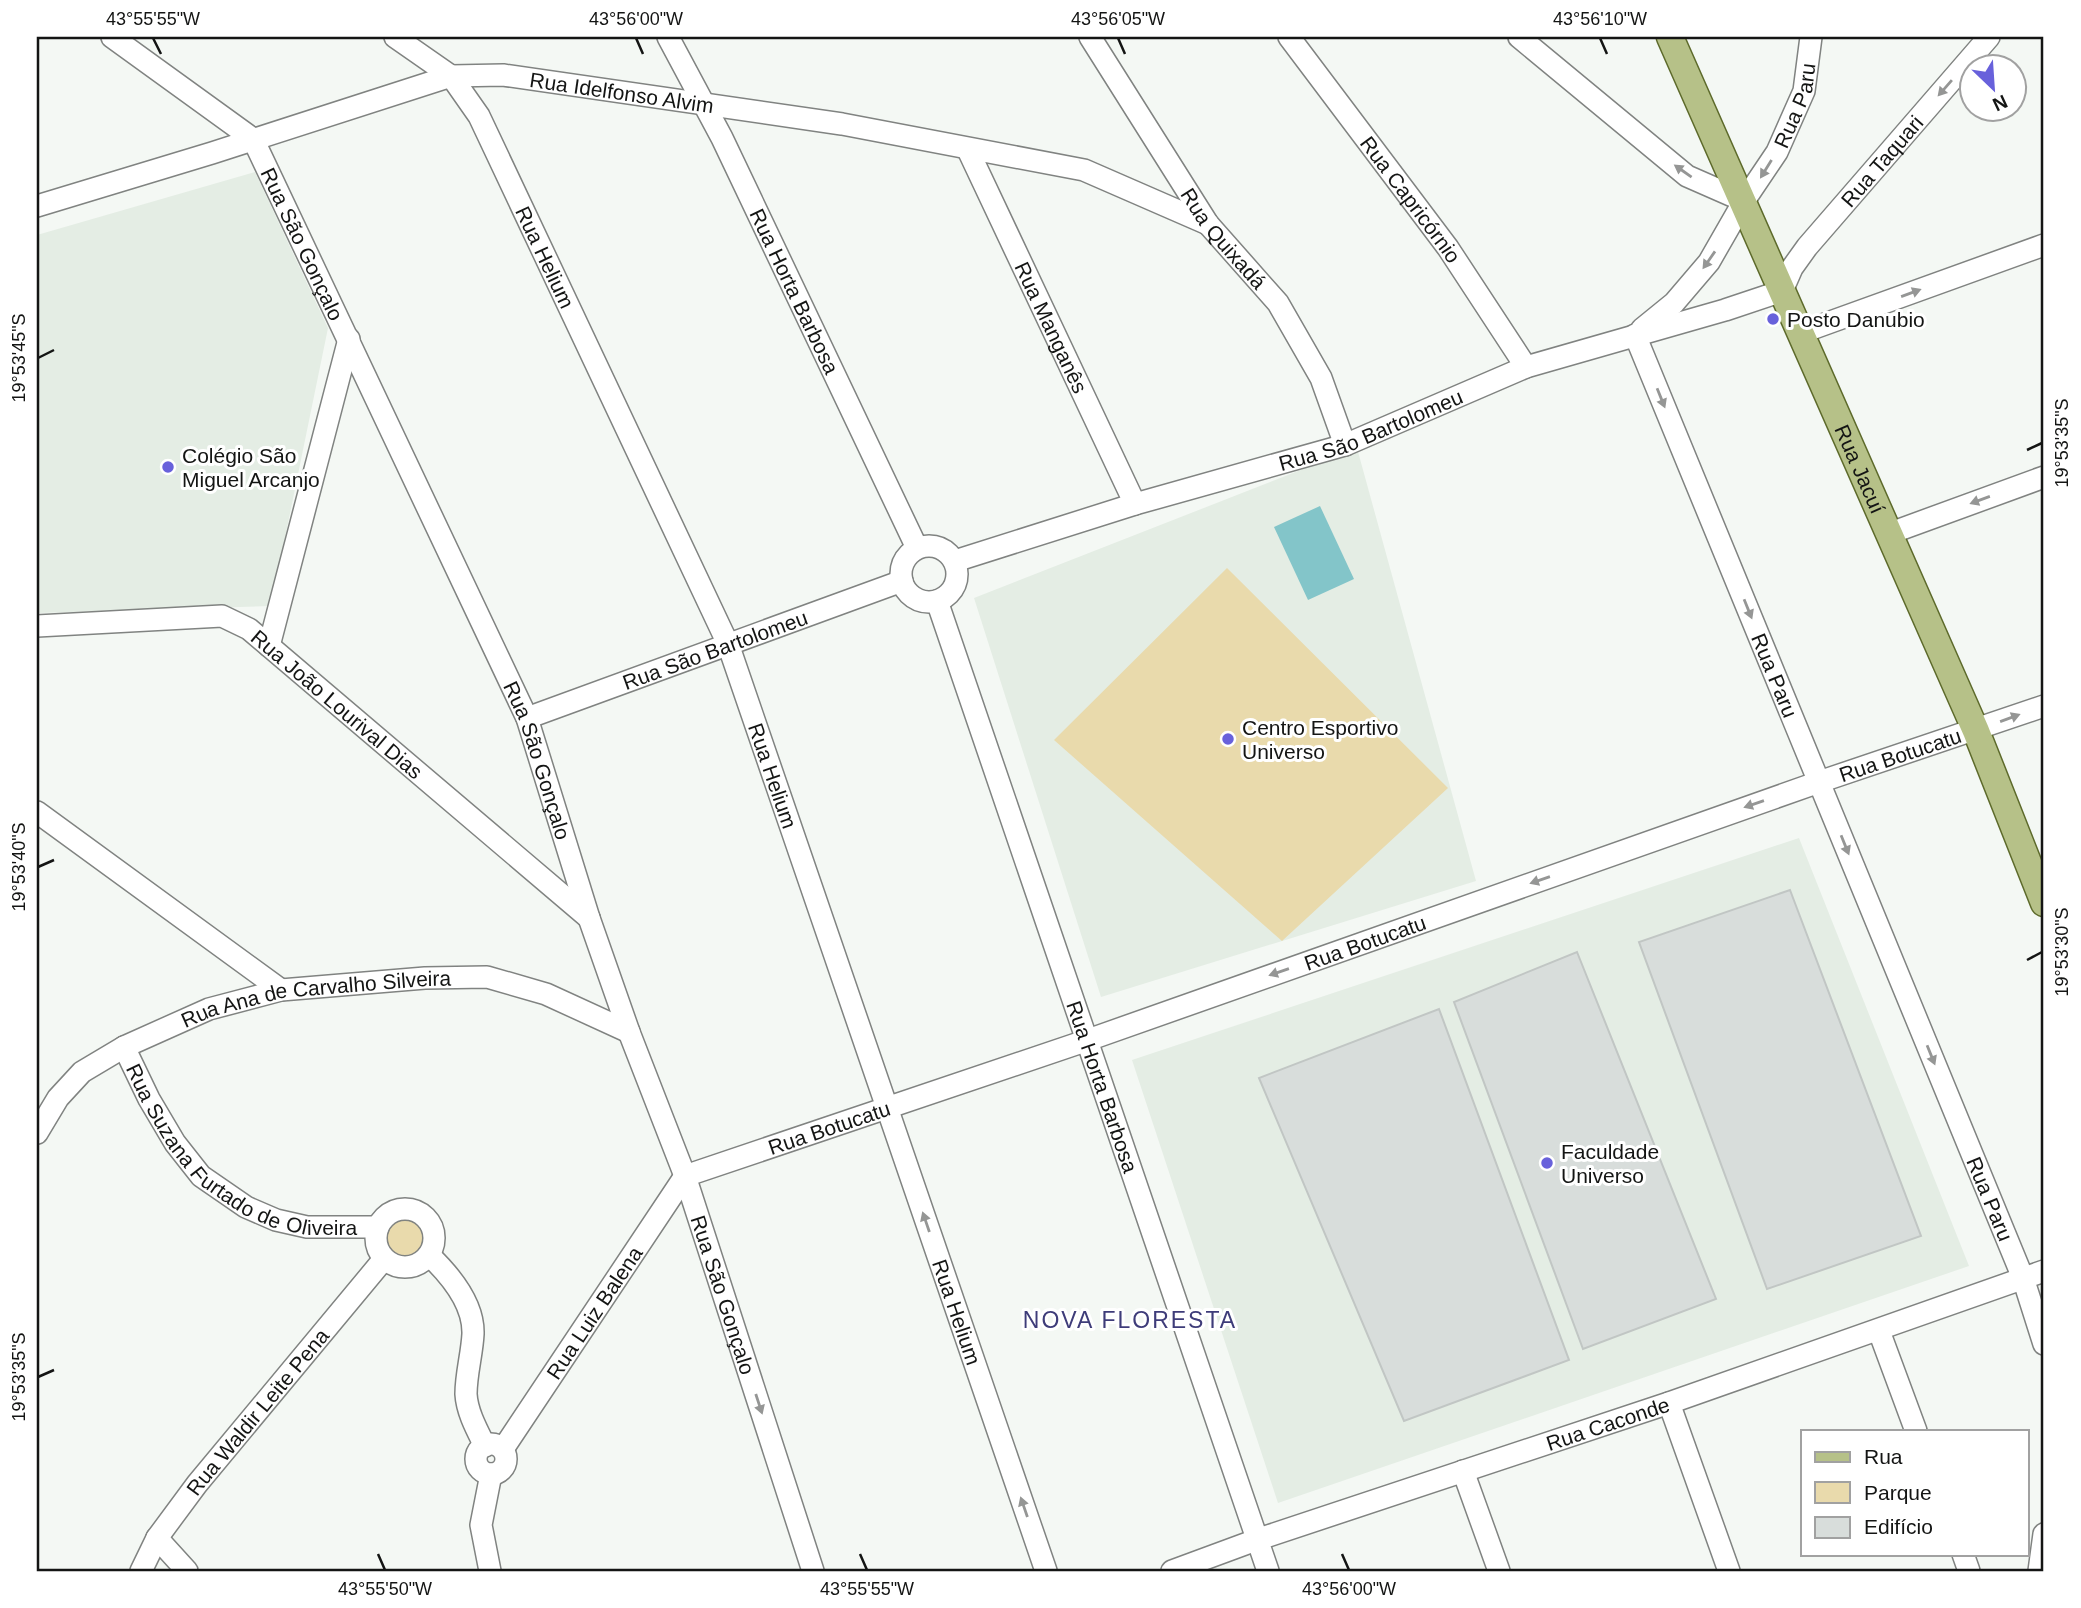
<svg xmlns="http://www.w3.org/2000/svg" width="2081" height="1608" font-family="Helvetica,sans-serif">
<style>
.built{fill:#e4ede4}
.green{fill:#e9daac}
.water{fill:#83c5c9}
.building{fill:#d8dddb;stroke:#c1c6c4;stroke-width:2}
.lines{fill:none;stroke-linecap:round;stroke-linejoin:round}
.minor-casing{stroke:#808381;stroke-width:24}
.major-casing{stroke:#5d6a2b;stroke-width:29}
.minor{stroke:#fff;stroke-width:21}
.major{stroke:#b6c188;stroke-width:26}
.oneway{fill:#959695}
.ticks{fill:none;stroke:#141514;stroke-width:2.5}
.poi-dot{fill:#6861db;stroke:#fff;stroke-width:2.5}
.labels{text-anchor:middle;dominant-baseline:central;stroke-width:6;stroke-linejoin:round;paint-order:stroke}
.street-label{font-size:21px;fill:#141514;stroke:#fff}
.poi-label{font-size:21px;fill:#141514;stroke:#fff;text-anchor:start}
.neighbourhood-label{font-size:23px;letter-spacing:2px;fill:#3e3c79;stroke:#fff}
.neatline{fill:none;stroke:#141514;stroke-width:2.5}
.ticks-label{font-size:18px;text-anchor:middle;fill:#141514}
</style>
<rect width="100%" height="100%" fill="#f4f8f4"/>
<path class="built" d="M255,172l73,156 -57,278 -234,7v-378z
M1357,448l119,433 -375,116 -127,-399z
M1799,838l170,428 -691,237 -146,-443z"/>
<path class="green" d="M1227,568l221,220 -166,153 -228,-201z
M383 1238a22 22 0 1 1 44 0a22 22 0 1 1-44 0Z"/>
<path class="water" d="M1320,506l34,73 -46,21 -34,-73z"/>
<path class="building" d="M1790,890l131,346 -154,53 -128,-347z
M1577,952l139,347 -133,50 -129,-347z
M1439,1009l130,351 -165,61 -145,-343z"/>
<g class="lines">
<defs>
<g id="minor">
<path id="s1" d="M112,37l141,102 274,579 62,200 40,114 56,144 128,395"/>
<path id="s2" d="M395,37l56,39 28,40 249,528 318,927"/>
<path id="s3" d="M668,37l54,101 195,410"/>
<path id="s4" d="M1090,37l118,187 70,79 43,75 24,67"/>
<path id="s5" d="M1289,37l159,211 78,119"/>
<path d="M1519,37l168,139 57,25"/>
<path id="s6" d="M968,150l167,354"/>
<path id="s7" d="M37,206l175,-53 239,-77 52,-1 339,49 242,46 124,54"/>
<path id="s8" d="M1642,329l32,-26 35,-41 35,-61 33,-49 27,-61 7,-54"/>
<path d="M1800,333l244,-88"/>
<path id="s9" d="M1635,335l388,943 21,66"/>
<path d="M1888,534l156,-57"/>
<circle cx="929" cy="574" r="28"/>
<path id="s10" d="M955,561l180,-57 210,-59 181,-78 199,-57 57,-19 10,-23 15,-21 182,-210"/>
<path id="s11" d="M937,601l331,970"/>
<path id="s12" d="M37,626l185,-10 27,13 340,289"/>
<path d="M269,646l80,-307"/>
<path id="s13" d="M527,718l375,-137"/>
<path d="M37,812l244,178"/>
<path id="s14" d="M124,1047l25,52 26,44 26,33 45,31 30,13 31,7h71"/>
<path id="s15" d="M37,1133l21,-35 24,-26 42,-25 85,-38 72,-19 144,-12 62,-1 59,17 83,38"/>
<path id="s16" d="M685,1176l403,-136 731,-258 225,-76"/>
<circle cx="405" cy="1238" r="29"/>
<path d="M429,1255c21,20 45,48 44,79 -1,20 -7,40 -7,60 1,18 11,36 19,52"/>
<path d="M1879,1331l37,100"/>
<path d="M1669,1403l60,168"/>
<circle cx="491" cy="1459" r="15"/>
<path id="s17" d="M503,1449l182,-273"/>
<path d="M1463,1471l36,100"/>
<path d="M157,1538l30,33"/>
<path d="M1963,1554l6,17"/>
<path id="s18" d="M141,1571l16,-33 40,-54 187,-225"/>
<path d="M490,1571l-9,-46 10,-51"/>
<path id="s19" d="M1172,1571l84,-31 413,-137 375,-132"/>
<path d="M2039,1571l5,-37"/>
</g>
<g id="major">
<path id="s20" d="M1670,37l306,694 68,172"/>
</g>
</defs>
<use href="#minor" class="minor-casing"/>
<use href="#major" class="major-casing"/>
<use href="#minor" class="minor"/>
<use href="#major" class="major"/>
</g>
<defs><path id="oneway-solid" d="M-6-.8H1V-3.2L6.5 0L1 3.2V.8H-6Z" transform="scale(1.75)"/></defs>
<g class="oneway">
<use href="#oneway-solid" transform="translate(1945 88) rotate(131)"/>
<use href="#oneway-solid" transform="translate(1766 169) rotate(122)"/>
<use href="#oneway-solid" transform="translate(1683 171) rotate(-145)"/>
<use href="#oneway-solid" transform="translate(1709 260) rotate(125)"/>
<use href="#oneway-solid" transform="translate(1911 293) rotate(-20)"/>
<use href="#oneway-solid" transform="translate(1661 398) rotate(68)"/>
<use href="#oneway-solid" transform="translate(1980 500) rotate(160)"/>
<use href="#oneway-solid" transform="translate(1748 609) rotate(68)"/>
<use href="#oneway-solid" transform="translate(2010 718) rotate(-20)"/>
<use href="#oneway-solid" transform="translate(1754 804) rotate(161)"/>
<use href="#oneway-solid" transform="translate(1845 845) rotate(68)"/>
<use href="#oneway-solid" transform="translate(1540 880) rotate(161)"/>
<use href="#oneway-solid" transform="translate(1279 972) rotate(161)"/>
<use href="#oneway-solid" transform="translate(1931 1055) rotate(68)"/>
<use href="#oneway-solid" transform="translate(926 1222) rotate(-109)"/>
<use href="#oneway-solid" transform="translate(759 1404) rotate(72)"/>
<use href="#oneway-solid" transform="translate(1024 1507) rotate(-109)"/>
</g>
<path class="ticks" d="M153,38l8,16M636,38l7,16M1118,38l7,16M1600,38l7,16M38,358l16,-8M2027,450l15,-7M38,867l16,-7M2027,960l15,-8M38,1377l16,-7M378,1554l7,16M860,1554l7,16M1342,1554l7,16"/>
<g class="poi-dot">
<circle cx="1773" cy="319" r="7"/>
<circle cx="168" cy="467" r="7"/>
<circle cx="1228" cy="739" r="7"/>
<circle cx="1547" cy="1163" r="7"/>
</g>
<g class="labels">
<g class="street-label">
<text stroke="none"><textPath href="#s7" startOffset="606">Rua Idelfonso Alvim</textPath></text>
<text stroke="none"><textPath href="#s8" startOffset="275">Rua Paru</textPath></text>
<text stroke="none"><textPath href="#s10" startOffset="1036">Rua Taquari</textPath></text>
<text stroke="none"><textPath href="#s5" startOffset="203">Rua Capricórnio</textPath></text>
<text stroke="none"><textPath href="#s4" startOffset="242">Rua Quixadá</textPath></text>
<text stroke="none"><textPath href="#s1" startOffset="290">Rua São Gonçalo</textPath></text>
<text stroke="none"><textPath href="#s2" startOffset="273">Rua Helium</textPath></text>
<text stroke="none"><textPath href="#s3" startOffset="284">Rua Horta Barbosa</textPath></text>
<text stroke="none"><textPath href="#s6" startOffset="196">Rua Manganês</textPath></text>
<text stroke="none"><textPath href="#s10" startOffset="436">Rua São Bartolomeu</textPath></text>
<text stroke="none"><textPath href="#s20" startOffset="472">Rua Jacuí</textPath></text>
<text stroke="none"><textPath href="#s13" startOffset="200">Rua São Bartolomeu</textPath></text>
<text stroke="none"><textPath href="#s9" startOffset="368">Rua Paru</textPath></text>
<text stroke="none"><textPath href="#s12" startOffset="331">Rua João Lourival Dias</textPath></text>
<text stroke="none"><textPath href="#s16" startOffset="1286">Rua Botucatu</textPath></text>
<text stroke="none"><textPath href="#s1" startOffset="858">Rua São Gonçalo</textPath></text>
<text stroke="none"><textPath href="#s2" startOffset="840">Rua Helium</textPath></text>
<text stroke="none"><textPath href="#s16" startOffset="719">Rua Botucatu</textPath></text>
<text stroke="none"><textPath href="#s15" startOffset="326">Rua Ana de Carvalho Silveira</textPath></text>
<text stroke="none"><textPath href="#s11" startOffset="513">Rua Horta Barbosa</textPath></text>
<text stroke="none"><textPath href="#s16" startOffset="152">Rua Botucatu</textPath></text>
<text stroke="none"><textPath href="#s14" startOffset="170">Rua Suzana Furtado de Oliveira</textPath></text>
<text stroke="none"><textPath href="#s9" startOffset="934">Rua Paru</textPath></text>
<text stroke="none"><textPath href="#s1" startOffset="1424">Rua São Gonçalo</textPath></text>
<text stroke="none"><textPath href="#s17" startOffset="164">Rua Luiz Balena</textPath></text>
<text stroke="none"><textPath href="#s2" startOffset="1407">Rua Helium</textPath></text>
<text stroke="none"><textPath href="#s18" startOffset="198">Rua Waldir Leite Pena</textPath></text>
<text stroke="none"><textPath href="#s19" startOffset="460">Rua Caconde</textPath></text>
</g>
<g class="poi-label">
<text x="1787" y="319">Posto Danubio</text>
<text x="182" y="455">Colégio São<tspan x="182" dy="24">Miguel Arcanjo</tspan></text>
<text x="1242" y="727">Centro Esportivo<tspan x="1242" dy="24">Universo</tspan></text>
<text x="1561" y="1151">Faculdade<tspan x="1561" dy="24">Universo</tspan></text>
</g>
<g class="neighbourhood-label">
<text x="1130" y="1320">NOVA FLORESTA</text>
</g>
</g>
<rect width="2081" height="1608" fill="none" stroke="#ffffff" stroke-width="77"/>
<rect x="1801" y="1430" width="228" height="126" fill="#ffffff" stroke="#a1a1a1" stroke-width="2"/>
<rect x="1815" y="1452" width="35" height="10" fill="#b6c188" stroke="#a1a1a1" stroke-width="2"/>
<text x="1864" y="1464" font-size="21" fill="#141514">Rua</text>
<rect x="1815" y="1482" width="35" height="21" fill="#e9daac" stroke="#a1a1a1" stroke-width="2"/>
<text x="1864" y="1500" font-size="21" fill="#141514">Parque</text>
<rect x="1815" y="1517" width="35" height="21" fill="#d8dddb" stroke="#a1a1a1" stroke-width="2"/>
<text x="1864" y="1534" font-size="21" fill="#141514">Edifício</text>
<g transform="translate(1993 88) rotate(155)"><circle r="33" fill="#ffffff" stroke="#a1a1a1" stroke-width="2"/>
<path d="M0-5L12 26L0 18L-12 26Z" fill="#6861db"/>
<text y="-10" font-size="19" font-weight="bold" text-anchor="middle" fill="#141514">N</text>
</g>
<rect x="38" y="38" width="2004" height="1532" class="neatline"/>
<g class="ticks-label">
<text x="153" y="25">43°55'55"W</text>
<text x="636" y="25">43°56'00"W</text>
<text x="1118" y="25">43°56'05"W</text>
<text x="1600" y="25">43°56'10"W</text>
<text transform="translate(19 358) rotate(-90)" y="6">19°53'45"S</text>
<text transform="translate(2062 443) rotate(-90)" y="6">19°53'35"S</text>
<text transform="translate(19 867) rotate(-90)" y="6">19°53'40"S</text>
<text transform="translate(2062 952) rotate(-90)" y="6">19°53'30"S</text>
<text transform="translate(19 1377) rotate(-90)" y="6">19°53'35"S</text>
<text x="385" y="1595">43°55'50"W</text>
<text x="867" y="1595">43°55'55"W</text>
<text x="1349" y="1595">43°56'00"W</text>
</g>
</svg>
